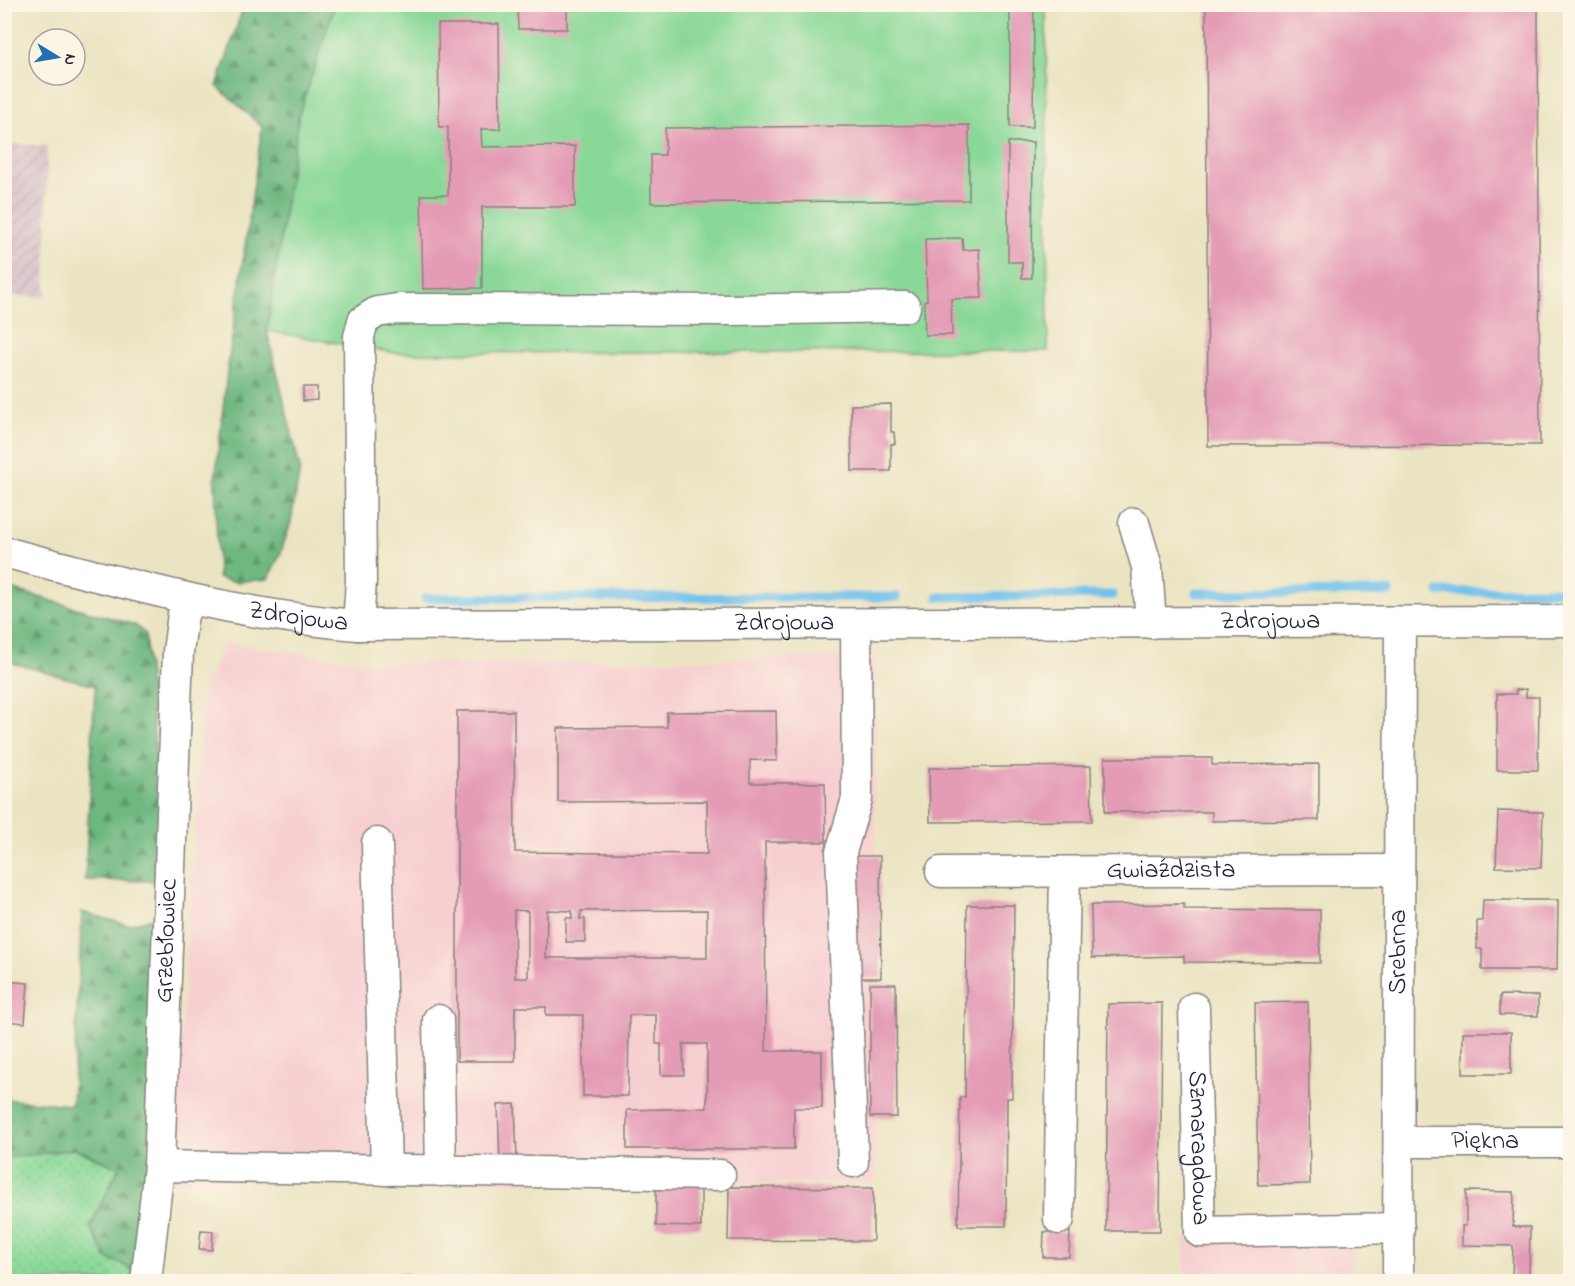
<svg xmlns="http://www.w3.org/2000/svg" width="1575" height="1286" font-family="'Indie Flower',sans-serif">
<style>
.built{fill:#f7cfd1}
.industrial{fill:url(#industrial-furrows)}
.grass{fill:url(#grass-dots);stroke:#567d6a;stroke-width:1.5}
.forest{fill:url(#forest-firs);stroke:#486d5e;stroke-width:1.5}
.garden{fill:#89d898;stroke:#567d6a;stroke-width:1.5}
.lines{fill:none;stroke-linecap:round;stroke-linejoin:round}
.stream{stroke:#71c1ec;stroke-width:9}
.building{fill:#e49bb6;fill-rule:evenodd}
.minor-casing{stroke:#86837e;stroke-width:33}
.minor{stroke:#fff;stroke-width:30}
.labels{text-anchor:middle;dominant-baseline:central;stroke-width:4.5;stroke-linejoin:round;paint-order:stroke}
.street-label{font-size:26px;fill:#22223b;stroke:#fcf5e5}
</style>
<defs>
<pattern id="industrial-furrows" width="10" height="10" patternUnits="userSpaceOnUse" patternTransform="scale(1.5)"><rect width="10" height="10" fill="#d2bdc6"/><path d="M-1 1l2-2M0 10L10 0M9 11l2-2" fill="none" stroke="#b4a2ab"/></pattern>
<pattern id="grass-dots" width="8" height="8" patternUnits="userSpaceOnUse" patternTransform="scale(1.5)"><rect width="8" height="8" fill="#89d898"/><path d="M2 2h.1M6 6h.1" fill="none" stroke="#76b984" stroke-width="1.8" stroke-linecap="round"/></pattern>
<pattern id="forest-firs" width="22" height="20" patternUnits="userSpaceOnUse" patternTransform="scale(1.5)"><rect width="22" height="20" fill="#6eb880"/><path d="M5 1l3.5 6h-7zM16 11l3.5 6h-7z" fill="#5a956a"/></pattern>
</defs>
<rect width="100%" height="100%" fill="#fcf5e5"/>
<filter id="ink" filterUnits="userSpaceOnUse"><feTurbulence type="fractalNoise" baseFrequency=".0167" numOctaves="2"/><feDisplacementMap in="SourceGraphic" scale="12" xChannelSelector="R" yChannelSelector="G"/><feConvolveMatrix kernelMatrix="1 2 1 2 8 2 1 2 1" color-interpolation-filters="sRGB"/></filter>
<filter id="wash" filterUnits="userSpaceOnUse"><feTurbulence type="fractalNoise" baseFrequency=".008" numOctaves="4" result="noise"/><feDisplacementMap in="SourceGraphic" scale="24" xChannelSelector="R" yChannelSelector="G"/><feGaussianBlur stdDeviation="1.35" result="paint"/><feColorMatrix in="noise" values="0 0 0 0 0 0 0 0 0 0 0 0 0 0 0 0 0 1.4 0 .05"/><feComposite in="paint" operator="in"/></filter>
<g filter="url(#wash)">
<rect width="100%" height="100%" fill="#ebe4c2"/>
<path class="built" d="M225,643l146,20h174l330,-7 1,527 -704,-2 31,-491z
M1184,1237h168l1,44h-168z"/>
<path class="industrial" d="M4,143l43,3 -1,151 -41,-1z"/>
<path class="grass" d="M76,1149l43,19 -29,59 17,31 25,11 -1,12h-126l-1,-123z"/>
<path class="forest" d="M244,5h91l-36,110 -32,216 33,137 -9,54 -11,33 -12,24 -32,3 -18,-4 -3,-97 12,-108 35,-246 -45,-41z
M4,587l131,38 10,9 22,247 -82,-1 10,-194 -90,-25z
M82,912l46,13 25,-7 -5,250 -16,101 -25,-11 -17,-31 29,-59 -43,-19 -71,9 -1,-59 68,6z"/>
<path class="garden" d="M335,5h711l2,346 -653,2 -128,-22 32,-216z"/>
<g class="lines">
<path class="stream" d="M1439,592l131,-1
M1196,593l194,-1
M938,597l175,-2
M425,598l472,-1"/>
</g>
<g id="blocks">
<path class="building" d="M517,4h50v25h-49z
M1010,4h24l-1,123h-23z
M1206,4h332l2,441 -332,1z
M438,24h61l1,105h-19l1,18 93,-1v61h-93v81l-59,1 -2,-94h27v-68h-9z
M969,125v75l-318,3v-48h14v-27z
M1008,142h25l-1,136h-10v-16h-14z
M962,238l1,12 16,-1 3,49 -31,1 1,36h-27l-1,-34 3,-1 -2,-61z
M303,387h14v13l-14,1z
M891,404v28h3l1,12h-4v27h-39l-1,-66z
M1526,689v8h13l-1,73h-41v-76h19v-4z
M457,711h57l1,141 192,2v-53l-149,1v-74l109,-1v-15l109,-1 1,50 -27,-1v23h75l1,59h-61l1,209h56v57h-28v41h-167v-39l80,-2v-64h-24l1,31h-23v-31h-5v-29h-27l-1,81h-45v-81h-37v-8h-31v54h-58zM514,910l14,1v67h-13zM547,910l25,1v7h-6v24h19v-23h-5l1,-8 126,-1v48h-161z
M1105,758h107v7l107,-1v56l-107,1v-9h-107z
M1091,766l1,55 -162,1 -1,-54z
M1498,811l45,1 -2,56 -45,-1z
M855,856h25l1,122h-25z
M1483,900h75l-1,70h-75v-21h-5v-28h5z
M1184,904v5l136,1v53l-136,-1v-6l-92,2 -1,-53z
M967,905h47l-2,193h-5l-1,128h-48l2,-129h5z
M5,981l23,2 -3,40 -20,-2z
M870,984h26l1,133h-27z
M1500,995l38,1v20l-38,-1z
M1308,1002l2,182 -52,1 -3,-182z
M1162,1003l-2,228h-54l2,-227z
M1463,1032h48v42h-48z
M515,1104l2,56 -17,1 -2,-56z
M656,1182h45v45l-45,-1z
M729,1187l144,1v53l-145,-1z
M1466,1191l48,1 -1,35h17l-1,54 -17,-1 1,-34 -51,-1v-19h4z
M201,1230l12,1 -1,19 -13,-1z
M1044,1232h26l-1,25h-26z
M356,1277h56v4h-56z"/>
</g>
</g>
<g filter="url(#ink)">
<use href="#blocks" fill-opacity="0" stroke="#86837e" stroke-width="1.5"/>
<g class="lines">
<defs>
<g id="minor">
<path d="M1134,523l13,44 4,56"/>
<path id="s1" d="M4,552c119,31 231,63 354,73l1212,-4"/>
<path d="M358,625l3,-44 -2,-244 4,-16 14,-9 20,-3 335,1 173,-3"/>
<path d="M377,843l9,327"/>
<path id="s2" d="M941,872l458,-2"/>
<path id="s3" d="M1194,1008l6,224 199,-4"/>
<path d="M438,1020l3,151"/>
<path id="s4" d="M1399,1142h171"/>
<path d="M853,1162l-12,-310 16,-53 -1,-175"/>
<path d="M159,1166l561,9"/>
<path d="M1059,1219l6,-347"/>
<path id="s5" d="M146,1282l13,-116 19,-514 5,-38 8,-13"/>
<path id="s6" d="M1398,1282l2,-660"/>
</g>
</defs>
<use href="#minor" class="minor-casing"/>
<use href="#minor" class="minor"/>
</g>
</g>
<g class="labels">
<g class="street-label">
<text stroke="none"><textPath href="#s1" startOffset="302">Zdrojowa</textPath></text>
<text stroke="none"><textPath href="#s1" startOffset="1274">Zdrojowa</textPath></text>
<text stroke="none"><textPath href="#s1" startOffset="788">Zdrojowa</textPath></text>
<text stroke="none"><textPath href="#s2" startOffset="230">Gwiaździsta</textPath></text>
<text stroke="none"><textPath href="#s5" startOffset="342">Grzebłowiec</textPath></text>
<text stroke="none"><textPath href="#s6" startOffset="330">Srebrna</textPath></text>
<text stroke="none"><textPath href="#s4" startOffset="86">Piękna</textPath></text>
<text stroke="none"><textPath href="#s3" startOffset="140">Szmaragdowa</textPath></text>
</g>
</g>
<rect width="1575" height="1286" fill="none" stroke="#fcf5e5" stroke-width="24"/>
<g transform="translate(57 57) rotate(101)"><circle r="28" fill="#fcf5e5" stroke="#a5a1a1" stroke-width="1.5"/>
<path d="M0-4.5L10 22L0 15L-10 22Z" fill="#1f6fb2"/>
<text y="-9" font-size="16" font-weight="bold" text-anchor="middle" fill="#22223b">N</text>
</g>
</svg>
